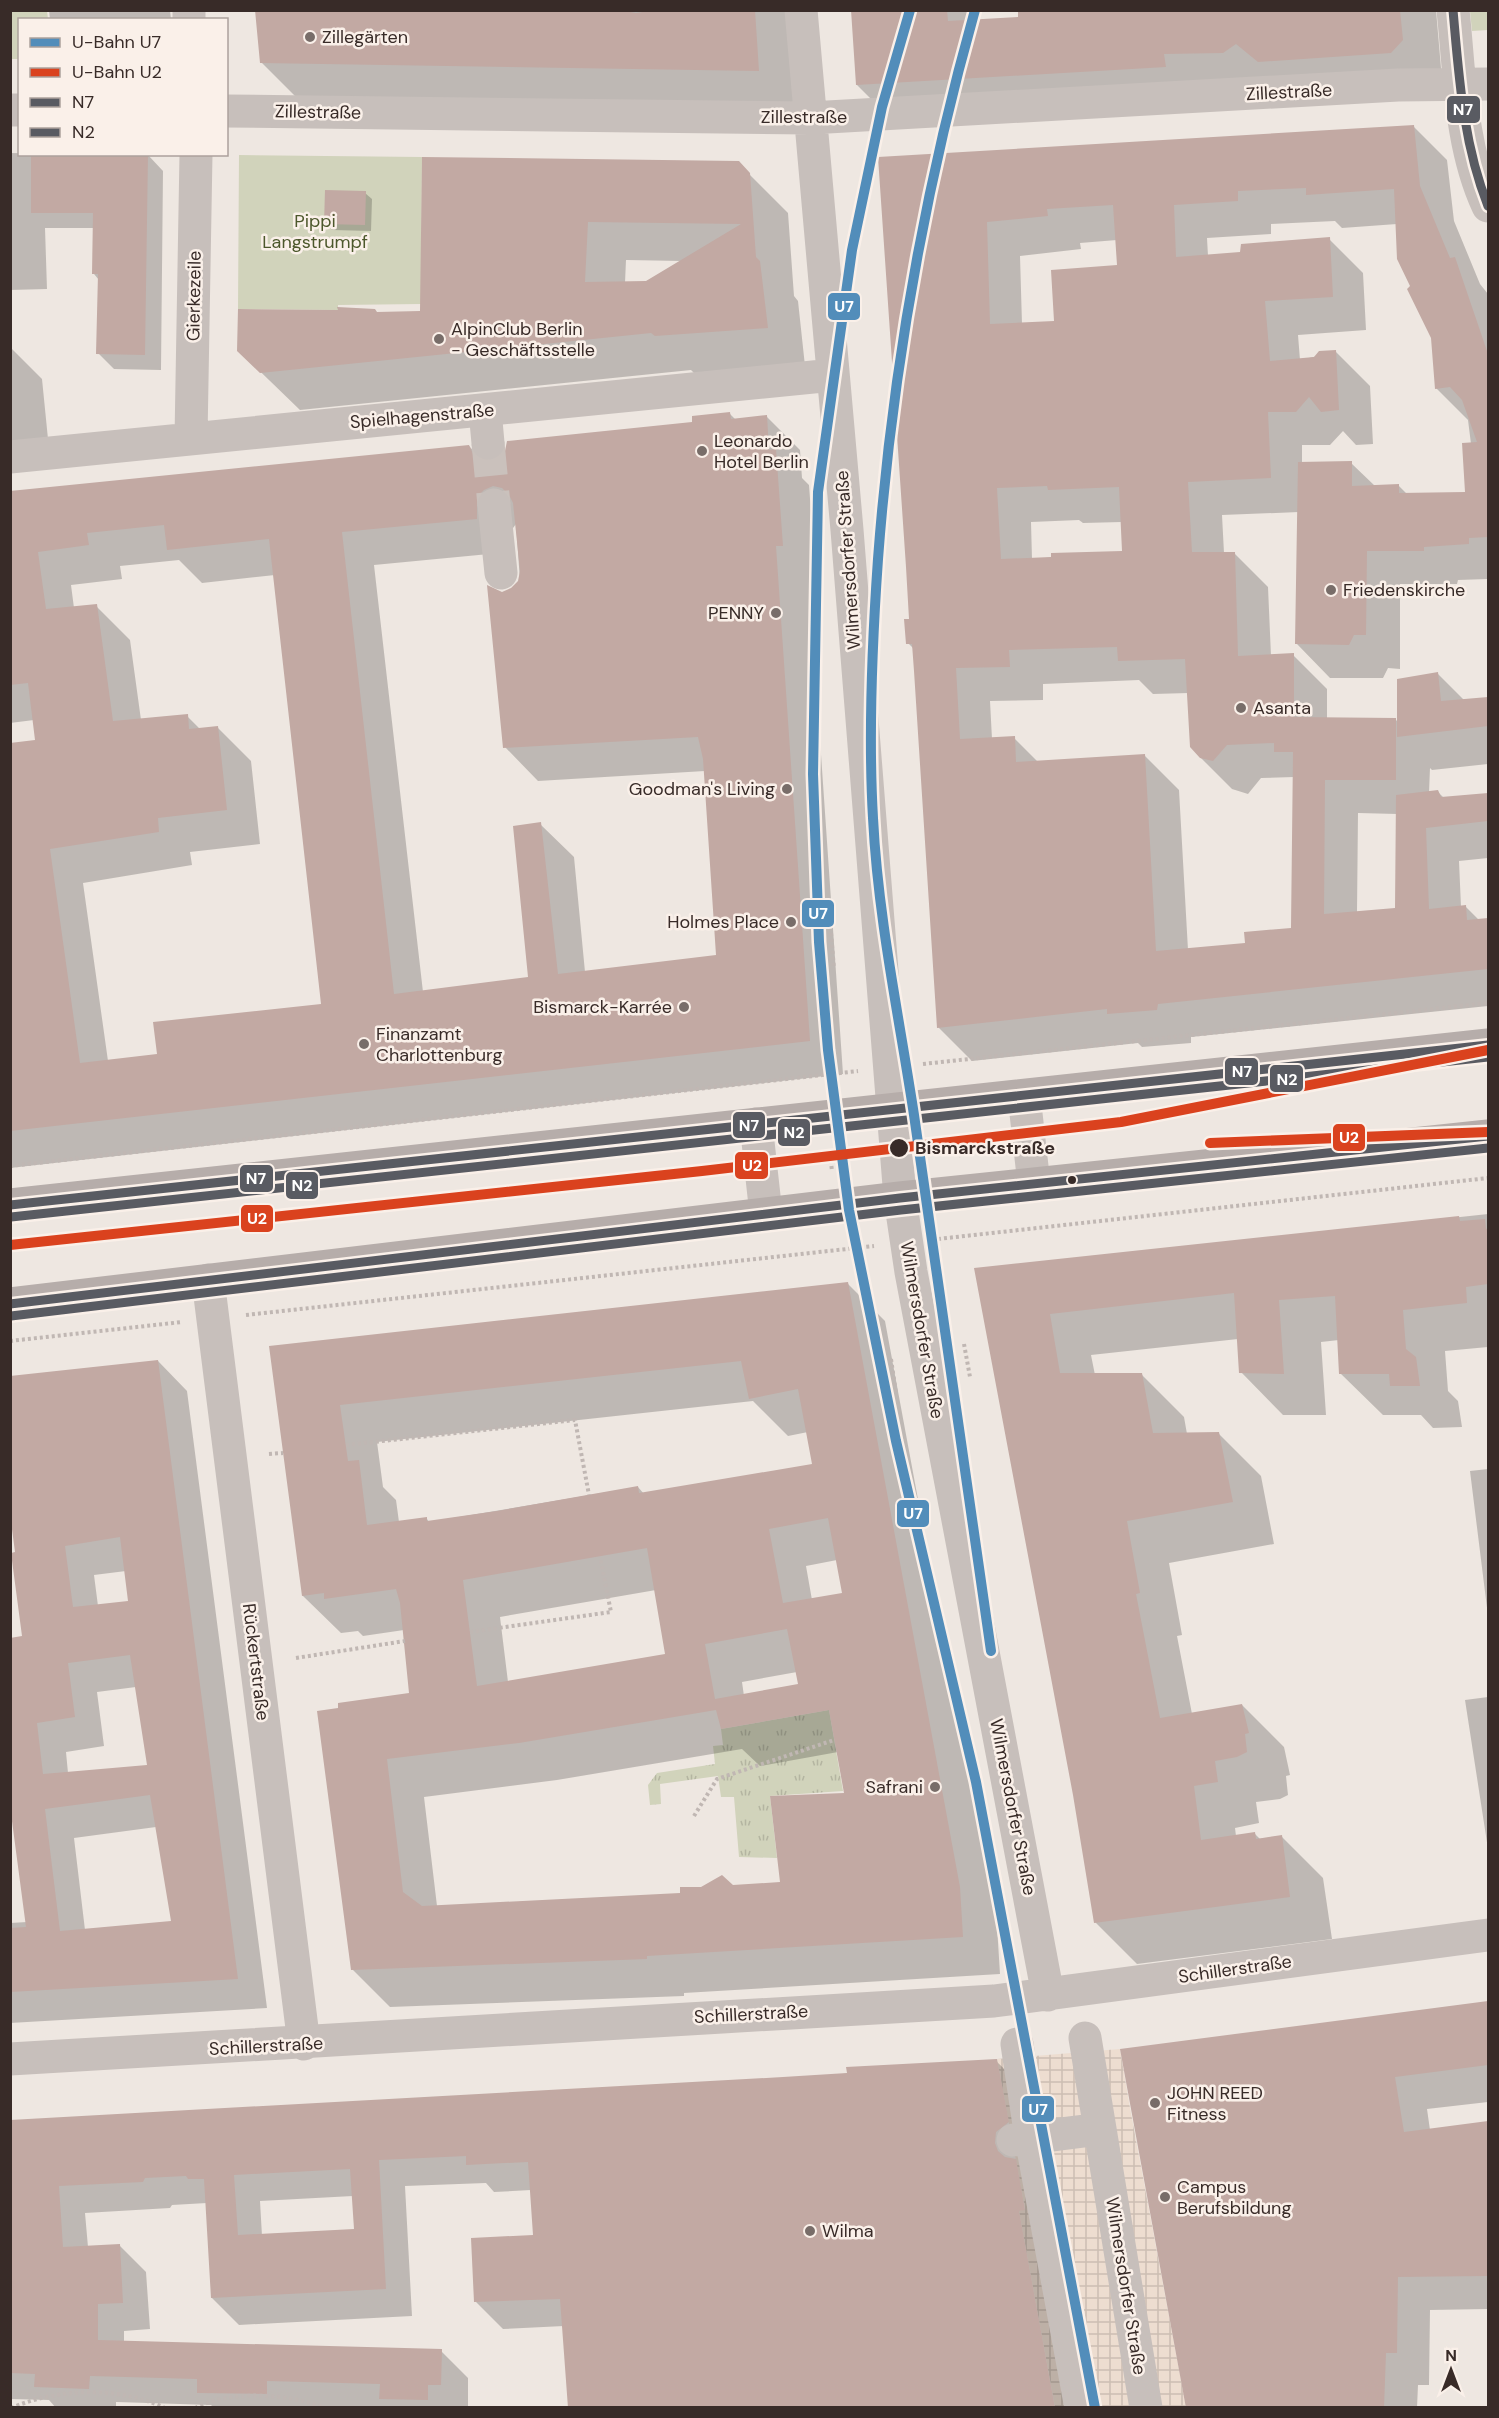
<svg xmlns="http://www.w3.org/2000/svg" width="1499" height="2418" font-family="'DM Sans',sans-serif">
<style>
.grass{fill:url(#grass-tufts)}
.green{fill:#d1d3bb}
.plaza{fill:url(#plaza-grid)}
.shadow{fill:#0003;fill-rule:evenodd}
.building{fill:#c2a9a3;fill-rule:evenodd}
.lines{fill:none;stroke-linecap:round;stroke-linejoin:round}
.minor-tunnel{stroke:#cac1bc;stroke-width:33;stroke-dasharray:33 16;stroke-linecap:butt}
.path{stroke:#c0b7b3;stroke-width:4;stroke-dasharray:3 3;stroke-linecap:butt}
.minor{stroke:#c7bfbb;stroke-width:33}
.major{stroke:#b6adaa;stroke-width:33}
.bus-1-casing{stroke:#faf0e9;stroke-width:14}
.bus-2-casing{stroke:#faf0e9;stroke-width:14}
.bus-1{stroke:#595b62;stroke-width:9}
.bus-2{stroke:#595b62;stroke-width:9}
.metro-1-casing{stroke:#faf0e9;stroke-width:15}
.metro-2-casing{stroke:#faf0e9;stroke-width:15}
.metro-1{stroke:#528dba;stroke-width:10}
.metro-2{stroke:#da421e;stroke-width:10}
.poi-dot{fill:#786d69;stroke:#faf0e9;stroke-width:2}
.stop-dot{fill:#382b28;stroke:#faf0e9;stroke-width:2}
.labels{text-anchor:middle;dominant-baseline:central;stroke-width:5;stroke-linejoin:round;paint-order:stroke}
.poi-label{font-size:18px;fill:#382b28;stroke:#faf0e9;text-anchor:start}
.street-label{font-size:18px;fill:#382b28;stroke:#faf0e9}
.park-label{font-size:18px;fill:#4c572b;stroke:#faf0e9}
.stop-label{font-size:18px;font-weight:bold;fill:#382b28;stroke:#faf0e9;text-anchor:start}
.line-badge{stroke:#faf0e9;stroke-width:2}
.badge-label{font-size:16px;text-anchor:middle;font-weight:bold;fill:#fff}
</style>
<defs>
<pattern id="grass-tufts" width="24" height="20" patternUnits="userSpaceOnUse" patternTransform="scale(1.5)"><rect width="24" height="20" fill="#d1d3bb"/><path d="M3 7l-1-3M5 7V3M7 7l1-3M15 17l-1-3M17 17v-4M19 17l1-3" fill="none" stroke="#b4b5a1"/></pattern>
<pattern id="plaza-grid" width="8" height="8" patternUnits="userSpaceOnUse" patternTransform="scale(1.5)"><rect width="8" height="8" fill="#edddd0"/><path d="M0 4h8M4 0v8" fill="none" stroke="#ccbeb3"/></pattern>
</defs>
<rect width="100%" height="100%" fill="#eee7e1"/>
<path class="grass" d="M1470,11h18v19l-16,1z
M829,1710l14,81 -73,5 7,62 -38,-1 -5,-60h-13l-3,-21 -58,8 1,20 -11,1 -2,-20 9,-12 58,-9 -2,-18 10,-1 -2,-16z"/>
<path class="green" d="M11,10l36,1 1,8 -28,1 -1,39h-8z
M239,155l183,2 -1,147 -83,1v5l-100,-1z"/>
<path class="plaza" d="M1120,2049l10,59 56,299h-131l-12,-65 -24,-131 6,-2 -28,-150z"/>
<path class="shadow" d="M49,10h121l1,10h-121z
M257,10h533l7,99 -496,-7 -39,-39z
M852,10h114l9,11 159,-11h302l6,70 -545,45 -40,-40z
M1413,126l34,34 7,61 26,63 8,10v285l-30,1 -1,4h-57v85l-12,-1 -5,10h-53l-33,-34 2,-132 -77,3 2,38h10l34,34 3,69 22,-1 34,34v30l69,1 2,2 40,-48 27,27 23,-2v65l-56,6 -2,-2 -1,25 9,-1 6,6 44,-3v63l-29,3 2,46 4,-1 15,15 8,-1v86l-297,31v6l-49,4 -4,-4 -166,18 -34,-34 -24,-378 -6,-6 3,-23 -32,-462zM1335,221l7,7 55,-4 15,63 20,51 4,50 32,32 3,24 -4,49 -59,2 -10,-10 -23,1 -24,-23h-49v-18h28l13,-14 13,14 17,-1 -3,-58 -34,-34 -36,8 -2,-25 68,-5 -3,-57 -34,-34 -88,15 -33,2 -1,-18 64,-4v-10zM1117,240l2,26 -64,56 -33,2 -2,-68 61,-7 -1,-6zM1079,520l4,3 39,-1 1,30 -91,7 -1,-37zM1139,680l14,14 36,-1 9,62 34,34 16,5 13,-16 33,-1 -2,152 -45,15 -59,6 -9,-160 -34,-34 -107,6 -24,-24 -22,1 -2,-38 53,-1v-16zM1358,813l39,1 -1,95 -39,3z
M10,153l138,2 15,16 -2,199 -47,-1 -16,-16 1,-73 -5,-6v-46h-49l2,61 -37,1z
M423,158l315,5 50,50 6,83 4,5 7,65 -110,8 -4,-4 -391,40 -61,-59 139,-37 44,-2zM626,260l56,1 -36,21 -21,1z
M365,193l7,6 -1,32 -39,-1 -6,-7z
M10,347l32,32 6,60 -38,4z
M730,414l6,6 30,-4 34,34 2,28 7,7 7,94 -7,1 34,494 -833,94v-423l27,-3 -3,-22 -24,3v-230l459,-47 15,16 6,1 204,-39zM516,524l4,57 -7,8 -9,4 1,154 33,34 167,-10 13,186 -133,15 -11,-115 -34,-33 -10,155 -107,13 -49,-427 136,-13v-20zM179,560l23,23 73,-8 48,430 -164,50 -51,6 -25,-178 109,-18 -2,-13 70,-8 -9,-83 -34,-34 -17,2 -13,-13 -46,4 -11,-80 -34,-34 -22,2 -3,-23 51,-6 -2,-13z
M1488,1214v133l-43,4 3,40 10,10 4,26 -29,1 -12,-13h-38l-43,-42 -1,-33 -18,2 5,73h-43l-42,-43 -3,-33 -147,16 4,20h47l42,42 3,17h32l42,42 13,68 -105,19 13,72 -5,1 15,78 50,-9 42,42 6,28 -4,1 2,19 -8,4 -24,3 3,21 -24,5 1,8 19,-2 5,5 21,-3 42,42 9,61 -195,25 -42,-42 -21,-127 -98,-526z
M847,1283l38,38 112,605 3,48 -316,19v3l-294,11 -38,-38 -33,-256 92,-18 -7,-65 -41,6 -5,-5 -17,2 -38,-37 -32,-249zM753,1401l35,35 20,-4 6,33 -170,29 -6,-7 -209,35 -2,-3 -28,3 -3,-22 -13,-13 -6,-45zM837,1560l7,34 -32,6 -6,-34zM656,1590l11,65 -159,27 -8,-65zM797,1672l3,14 -56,10 -2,-14zM742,1749l18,17 78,-14 7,42 -64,89 -100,11 -244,12 -13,-109 133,-17z
M158,1361l29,30 80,617 -257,15v-100l17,-1 -3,-284 -7,-84zM126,1571l4,31 -32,4 -4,-31zM136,1687l12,79 -80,7 -2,-21 38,-6 -7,-54zM156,1827l17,96 -88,7 -11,-92z
M1488,1469v147l-18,-145z
M1488,1697v152l-23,-149z
M1488,2002v100l-61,7 3,21 58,-7v186l-58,1 -1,75h-11l-1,23h-229l-66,-357z
M996,2061l28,27 52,320h-507l-5,-82 -61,3 -27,-27 58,-66 -3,-46 -37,2 -8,-9 -81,3 7,130 -173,9 -27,-27 -5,-95 -35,2 -2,3 -85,5 3,34 31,-2 27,27 4,57 -26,2v11l317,9 27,27v30h-254l-3,-3 -95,-3v6h-60l-7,-8 -39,-1v-278l773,-42zM353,2196l3,35 -94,5 -2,-35z"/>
<path class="building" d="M255,10h364l17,3 20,-3h99l4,61 -499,-8z
M851,10h96l1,11 70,-4v-7h382l3,30 -12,13 -133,9 -22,-18 -13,9 -59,1 2,13 -310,18z
M1414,125l6,61 30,72 5,-1 33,97v183l-19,1v6l-45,3v4h-57l-1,84h-12l-5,10 -54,-1 3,-182 54,-1v25l47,-2v9l66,-1 -3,-49 15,-1 -15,-42 -12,-13 -15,2 -4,-51 -24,-49 3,-3 -13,-27 -3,-70 -88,6v-7l-68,3v10l-64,4 2,52 64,-5 1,-8 89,-7 3,60 -68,4 5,60 44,-4 5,-6 17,-1 3,60 -18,2 -12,-15 -13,15h-28l3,66 -83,4 4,70h43l3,104 56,-3v64l102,1v62h-71l-1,134 71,-6 1,-113 42,-5 3,7 47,-4v28l-62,7 3,81 37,-4 1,15 21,-2v51l-330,35 -1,6 -50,4v-5l-170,19 -23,-357 -2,-27h-6l-2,-25h5l-3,-52 -28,-410zM1113,205l4,60 -66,5 3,51 -64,3 -3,-102 61,-6 -1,-7zM1047,486l1,4 71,-3 3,64 -71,2v4l-50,2 -4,-71zM1117,647l1,14 67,-2 5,88 10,11 13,3 14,-16 47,-2v9h19l-2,176 -47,4 1,11 -89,8 -11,-197 -129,8 -1,-26 -55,3 -4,-71 54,-1 -1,-17z
M31,154h117l-3,201 -49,-1 2,-80h-6l1,-61h-62z
M422,157l317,4 11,12 6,84 4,4 8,67 -113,8 -4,-3 -391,40 -23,-22 1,-42 100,1 -1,-3 38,2 2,3 43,-1zM588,222l153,2 -95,57 -61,1z
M325,190l41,1 -1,34 -41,-1z
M730,412l1,7 36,-4 2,35 7,-1 7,97h-7l34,495 -800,90v-388l25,-3 -7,-57 -18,2v-194l459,-46 4,9 7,6 10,2 9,-4 6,-7 2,-10 185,-19v-6zM493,486l9,2 7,7 4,8 7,68 -2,10 -7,7 -9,4 -15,-7 16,163 195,-11 5,22 13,196 -158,19 -17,-152 -28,4 15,151 -134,17 -52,-462 135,-13v-22l7,-7zM164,525l3,25 102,-11 52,465 -168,18 4,32 -77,9 -30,-214 109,-17 -1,-14 69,-8 -9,-84 -29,3 -1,-15 -75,7 -16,-117 -51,5 -8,-57 51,-7 -2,-12z
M1438,672l3,29 47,-4v29l-91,11v-58z
M1459,1216l1,5 25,-2 1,10 2,-1v56l-22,3 1,16 -64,7 3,39 10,8 4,29h-30l-1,-12h-50l-4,-78 -56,4 5,74 -45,-1 -5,-80 -184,21 10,59h82l11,60 66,-1 14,70 -106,19 13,72 -4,1 24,124 82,-14 7,29 -4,1 2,18 -10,5 -22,4 3,21 -24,4 7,54 54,-8 1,7 26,-4 8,62 -196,26 -21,-128 -99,-527z
M848,1282l112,605 3,50 -316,19v3l-296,11 -34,-259 21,-3v-5l71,-10 -9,-90 -4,-14 -72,10v-6l-22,3 -33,-250zM741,1361l8,38 49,-10 14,75 -173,29 -1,-7 -141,25 -70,10v-4l-60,8 -8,-65 -11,1 -8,-56zM828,1518l14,75 -59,10 -14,-74zM647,1548l18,106 -188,32 -14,-106zM787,1629l11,55 -83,15 -10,-55zM716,1710l5,19 108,-19 15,83 -74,3 10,86 -47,3 -11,-10 -21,12h-21v6l-258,13 -19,-14 -16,-133 132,-16z
M158,1360l80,619 -228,13v-64l16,-1 -16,-121v-168l12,-2 -11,-83 4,-1 -5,-38v-138zM120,1537l8,64 -55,6 -8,-61zM130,1655l17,110 -104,9 -6,-51 38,-6 -7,-54zM150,1795l21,126 -111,10 -15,-122z
M1488,2001v64l-93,12 9,55 84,-11v155l-90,1 -1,76h-11l-2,55h-198l-66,-359z
M997,2059l12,63 -13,10 -1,11 3,8 7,6 11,2 9,51 -6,1 36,197h-487l-8,-109 -86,3 -3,-64 62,-3 -5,-73 -62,3v-9l-87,4 7,129 -175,9 -7,-119h-16l-2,-3 -41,2 -2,4 -84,4 4,61 57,-3 3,59 -25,1v36l344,9 -1,36h-13v15l-49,-1 1,-15 -113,-3v13l-70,-1v-14l-107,-3 -1,13 -55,-2 1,-13 -25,-1v-253l773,-43 64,-4 -1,-6zM350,2169l4,60 -116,6 -4,-60z"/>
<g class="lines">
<path class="minor-tunnel" d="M488,443l6,62"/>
<path class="path" d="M831,933l3,36
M923,1064l565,-61
M959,1139l2,18
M830,1154l2,17
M10,1166l848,-95
M938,1239l550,-61
M246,1315l628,-69
M10,1341l172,-19
M964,1344l6,33
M891,1359l5,34
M346,1445l229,-25 14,75
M269,1454l14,-1
M470,1632l141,-20 -11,-55
M296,1658l109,-17
M694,1816l23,-37 117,-39
M11,2408c48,-20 107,-22 154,0
M195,2408c35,-18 92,-15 130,0"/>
<path class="minor" d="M189,10v10
M801,10l46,520 53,668 11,74 137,723
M1453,10c7,65 7,136 35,196
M10,110h10
M226,111l584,7 588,-33 90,-1
M485,410l3,33
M191,438l5,-284
M10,457l823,-82
M494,505l7,68
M1024,1096l10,88
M756,1124l10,90
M208,1280l96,764
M1085,2038l61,370
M1017,2044l14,94 50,270
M10,2059l984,-58 494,-66
M1013,2140l87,-11"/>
<path class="major" d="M10,1205l1478,-160
M10,1304l890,-106 588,-62"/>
<defs>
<path id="bus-1" d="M1453,10c6,67 10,133 35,196
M10,1205l1478,-160
M10,1304l890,-106 588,-62"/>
<path id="bus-2" d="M11,1217l1477,-160
M11,1316l890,-106 587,-62"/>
</defs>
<use href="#bus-1" class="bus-1-casing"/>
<use href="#bus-2" class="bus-2-casing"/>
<use href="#bus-1" class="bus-1"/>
<use href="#bus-2" class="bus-2"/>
<defs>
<path id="metro-1" d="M910,10l-28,97 -30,143 -34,242 -5,282 6,168 9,108 21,160 47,231 80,341 119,626
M975,10c-51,181 -83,363 -97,549 -6,86 -10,173 -5,259 5,100 26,198 41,297 27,178 52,357 77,536"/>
<path id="metro-2" d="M1210,1143l278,-11
M10,1245l692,-74 419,-49 367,-72"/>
</defs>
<use href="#metro-1" class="metro-1-casing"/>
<use href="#metro-2" class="metro-2-casing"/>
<use href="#metro-1" class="metro-1"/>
<use href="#metro-2" class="metro-2"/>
</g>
<g class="poi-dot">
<circle cx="310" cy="37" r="6"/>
<circle cx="439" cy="339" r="6"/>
<circle cx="702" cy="451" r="6"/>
<circle cx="1331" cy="590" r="6"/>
<circle cx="776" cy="613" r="6"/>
<circle cx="1241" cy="708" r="6"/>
<circle cx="787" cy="789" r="6"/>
<circle cx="791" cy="922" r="6"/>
<circle cx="684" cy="1007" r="6"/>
<circle cx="364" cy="1044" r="6"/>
<circle cx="935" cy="1787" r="6"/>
<circle cx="1155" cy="2103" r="6"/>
<circle cx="1165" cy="2197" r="6"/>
<circle cx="810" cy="2231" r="6"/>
</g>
<g class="stop-dot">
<circle cx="899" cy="1148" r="10"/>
<circle cx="1072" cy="1180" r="5"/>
</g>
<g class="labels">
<g class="poi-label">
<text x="322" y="37">Zillegärten</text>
<text x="451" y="329">AlpinClub Berlin<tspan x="451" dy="21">- Geschäftsstelle</tspan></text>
<text x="714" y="441">Leonardo<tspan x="714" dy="21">Hotel Berlin</tspan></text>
<text x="1343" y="590">Friedenskirche</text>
<text x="764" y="613" text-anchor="end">PENNY</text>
<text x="1253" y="708">Asanta</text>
<text x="775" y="789" text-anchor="end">Goodman's Living</text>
<text x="779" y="922" text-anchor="end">Holmes Place</text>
<text x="672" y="1007" text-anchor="end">Bismarck-Karrée</text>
<text x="376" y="1034">Finanzamt<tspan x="376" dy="21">Charlottenburg</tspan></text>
<text x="923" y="1787" text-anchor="end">Safrani</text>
<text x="1167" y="2093">JOHN REED<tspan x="1167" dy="21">Fitness</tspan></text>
<text x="1177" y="2187">Campus<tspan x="1177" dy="21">Berufsbildung</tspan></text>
<text x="822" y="2231">Wilma</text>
</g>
<g class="street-label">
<text transform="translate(1289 92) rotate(-3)">Zillestraße</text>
<text transform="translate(318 112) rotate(1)">Zillestraße</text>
<text x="804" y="117">Zillestraße</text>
<text transform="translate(194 296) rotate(-89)">Gierkezeile</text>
<text transform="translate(422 416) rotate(-5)">Spielhagenstraße</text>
<text transform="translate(848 560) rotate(-94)">Wilmersdorfer Straße</text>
<text transform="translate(922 1330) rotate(80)">Wilmersdorfer Straße</text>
<text transform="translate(256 1662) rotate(83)">Rückertstraße</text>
<text transform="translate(1013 1807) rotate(79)">Wilmersdorfer Straße</text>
<text transform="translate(1235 1969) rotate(-8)">Schillerstraße</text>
<text transform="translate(751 2014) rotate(-3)">Schillerstraße</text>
<text transform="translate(266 2046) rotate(-3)">Schillerstraße</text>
<text transform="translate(1126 2286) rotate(81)">Wilmersdorfer Straße</text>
</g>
<g class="park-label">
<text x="315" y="221">Pippi<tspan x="315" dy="21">Langstrumpf</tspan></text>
</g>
<g class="stop-label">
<text x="915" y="1148">Bismarckstraße</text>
</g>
</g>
<g class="line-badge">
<rect x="1446" y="95" width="35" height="29" rx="6" fill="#595b62"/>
<rect x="827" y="292" width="34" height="29" rx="6" fill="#528dba"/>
<rect x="801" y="899" width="34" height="29" rx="6" fill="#528dba"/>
<rect x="1224" y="1057" width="35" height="29" rx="6" fill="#595b62"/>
<rect x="1269" y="1064" width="35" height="29" rx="6" fill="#595b62"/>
<rect x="732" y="1111" width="34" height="28" rx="6" fill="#595b62"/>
<rect x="777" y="1118" width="34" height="29" rx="6" fill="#595b62"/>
<rect x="1332" y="1123" width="34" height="29" rx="6" fill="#da421e"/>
<rect x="734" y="1151" width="35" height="29" rx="6" fill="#da421e"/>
<rect x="239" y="1164" width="35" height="29" rx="6" fill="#595b62"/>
<rect x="285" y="1171" width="34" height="29" rx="6" fill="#595b62"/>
<rect x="240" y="1204" width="34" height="29" rx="6" fill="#da421e"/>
<rect x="896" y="1499" width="34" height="29" rx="6" fill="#528dba"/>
<rect x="1021" y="2095" width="34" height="28" rx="6" fill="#528dba"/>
</g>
<g class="badge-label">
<text x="1463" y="115">N7</text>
<text x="844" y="312">U7</text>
<text x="818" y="919">U7</text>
<text x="1242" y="1077">N7</text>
<text x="1287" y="1085">N2</text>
<text x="749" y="1131">N7</text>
<text x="794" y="1138">N2</text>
<text x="1349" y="1143">U2</text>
<text x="752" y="1171">U2</text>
<text x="256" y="1184">N7</text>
<text x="302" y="1191">N2</text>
<text x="257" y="1224">U2</text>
<text x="913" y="1519">U7</text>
<text x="1038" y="2115">U7</text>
</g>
<rect width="1499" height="2418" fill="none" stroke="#382b28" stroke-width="24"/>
<rect x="18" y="18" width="210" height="138" fill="#faf0e9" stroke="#aca19c" stroke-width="1.5"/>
<rect x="30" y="38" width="30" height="9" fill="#528dba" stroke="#aca19c" stroke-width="1.5"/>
<text x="72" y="48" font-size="18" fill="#382b28">U-Bahn U7</text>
<rect x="30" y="68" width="30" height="9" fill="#da421e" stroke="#aca19c" stroke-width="1.5"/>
<text x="72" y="78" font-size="18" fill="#382b28">U-Bahn U2</text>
<rect x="30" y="98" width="30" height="9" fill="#595b62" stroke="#aca19c" stroke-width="1.5"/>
<text x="72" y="108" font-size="18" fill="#382b28">N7</text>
<rect x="30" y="128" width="30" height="9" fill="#595b62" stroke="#aca19c" stroke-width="1.5"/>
<text x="72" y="138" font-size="18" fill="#382b28">N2</text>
<g transform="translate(1451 2370)" stroke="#faf0e9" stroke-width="4.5" paint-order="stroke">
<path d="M0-4.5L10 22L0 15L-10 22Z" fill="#382b28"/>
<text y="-9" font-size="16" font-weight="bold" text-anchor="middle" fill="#382b28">N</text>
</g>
</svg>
